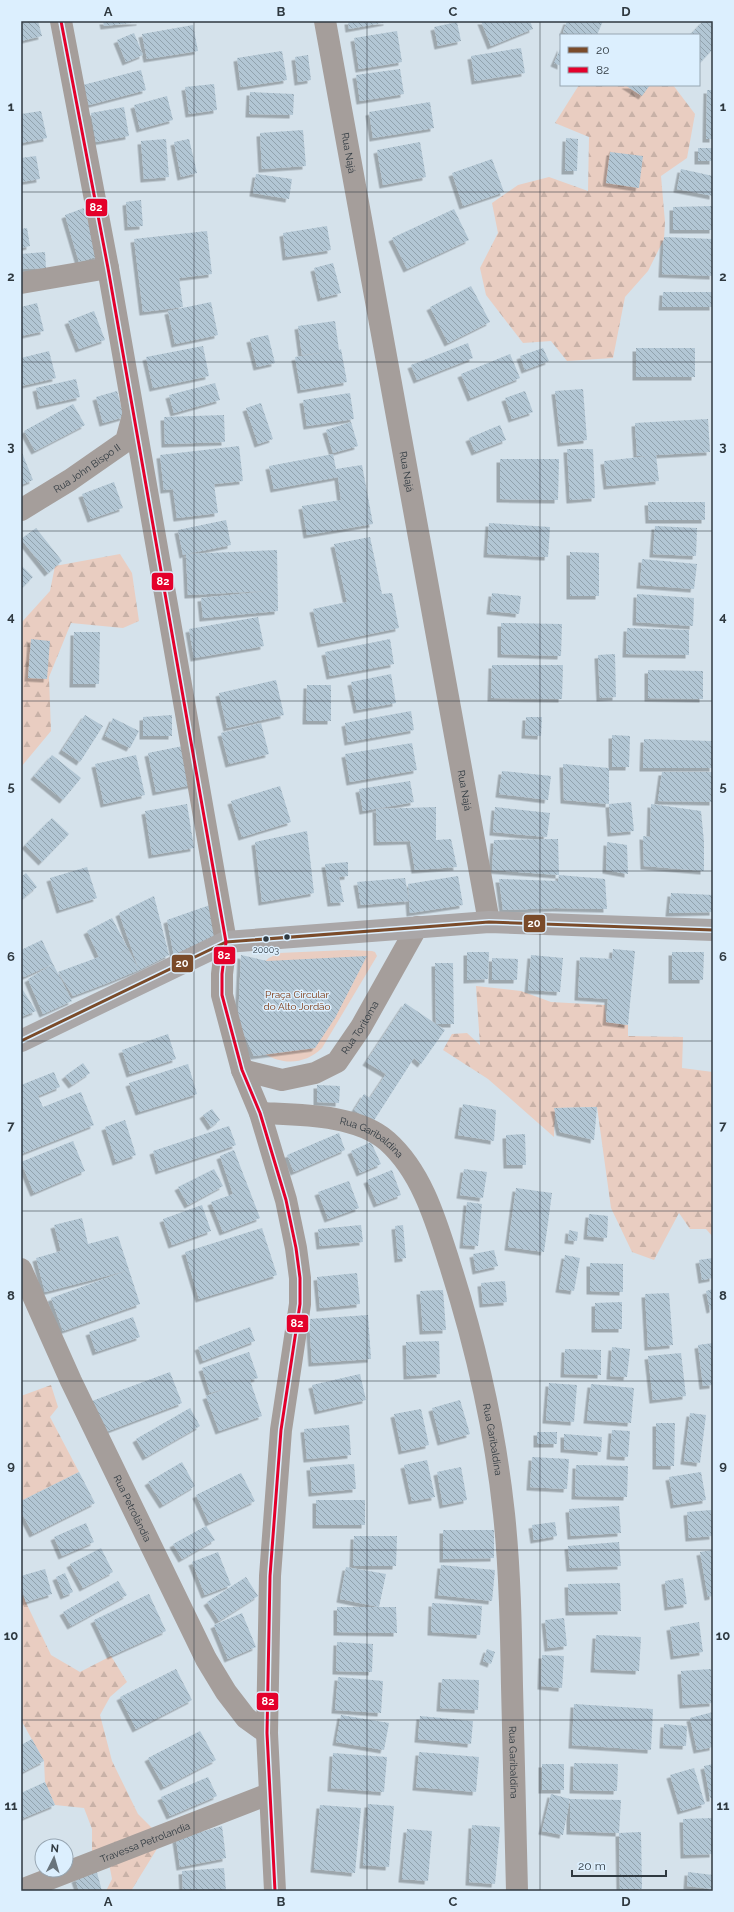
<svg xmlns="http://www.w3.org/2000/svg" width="734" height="1912" font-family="Raleway,sans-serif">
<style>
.forest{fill:url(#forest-firs)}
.park{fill:#e9cdc1}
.building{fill:url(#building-back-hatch);filter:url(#shadow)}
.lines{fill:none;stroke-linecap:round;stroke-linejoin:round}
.street{stroke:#a59e9b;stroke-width:22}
.secondary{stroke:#aaa7a8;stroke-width:22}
.bus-1-casing{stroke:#dceffe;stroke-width:6}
.bus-2-casing{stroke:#dceffe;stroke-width:6}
.bus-1{stroke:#7a4b2a;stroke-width:3}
.bus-2{stroke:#e4002b;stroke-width:3}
.grid{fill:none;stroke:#2f3940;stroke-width:1;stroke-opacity:0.55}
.bus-dot{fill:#2f3940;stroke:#dceffe;stroke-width:1.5}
.labels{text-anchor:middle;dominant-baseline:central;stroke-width:3;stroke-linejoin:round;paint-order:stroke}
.bus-label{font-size:9px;fill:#2f3940;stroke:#dceffe}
.street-label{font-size:10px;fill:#2f3940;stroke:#dceffe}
.park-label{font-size:10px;fill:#7a360f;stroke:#dceffe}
.line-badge{stroke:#dceffe;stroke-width:1.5}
.badge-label{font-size:11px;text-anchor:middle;font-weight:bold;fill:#fff}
.neatline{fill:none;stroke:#2f3940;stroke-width:1.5}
.grid-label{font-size:13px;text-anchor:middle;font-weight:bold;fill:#2f3940}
</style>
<defs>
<pattern id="forest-firs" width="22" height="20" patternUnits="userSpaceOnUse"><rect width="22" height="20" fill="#e9cdc1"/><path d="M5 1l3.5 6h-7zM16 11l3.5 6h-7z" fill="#c8b1a7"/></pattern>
<pattern id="building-back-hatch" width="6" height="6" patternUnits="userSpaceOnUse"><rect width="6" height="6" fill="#b2c6d4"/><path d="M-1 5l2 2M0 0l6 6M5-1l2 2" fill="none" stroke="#91a2ad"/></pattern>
<filter id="shadow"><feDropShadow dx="-3.5" dy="3.5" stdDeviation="0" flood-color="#0004"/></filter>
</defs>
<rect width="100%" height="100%" fill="#d5e2eb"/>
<path class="forest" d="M579,85h94l22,29 -8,44 -26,18 4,46 -1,17 -16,32 -23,26 -12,61 -46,3 -16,-20 -28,2 -37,-48 -6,-27 18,-35 -6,-30 26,-18 31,-8 39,14 1,-54 -34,-14z
M120,554l12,19 7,48 -16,7 -52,-5 -22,54 2,54 -30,36v-144l29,-32 5,-25z
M476,986l45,5 30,11 54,3 1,17 22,3v11l55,1 -1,31 31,4v165l-7,-8h-16l-11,-16 -25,47 -22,-8 -21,-44 -14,-101 -42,1 -1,29 -66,-58 -45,-29 9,-16 15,-1 13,12z
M51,1385l7,22 -8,10 29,55 -58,29v-105z
M21,1592l30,63 29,17 31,-16 16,26 -17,15 -10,18 12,46 26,53 25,25 -32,52h-25l6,-12 -4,-21 -16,-1v-28l-8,-21 -29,-3 -10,-23 -1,-21 -23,-41z"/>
<path class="park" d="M347,950l25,1 3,1 2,4 -55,92c-17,16 -38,18 -59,5l-2,-88 8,-7 10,-5z"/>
<path class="building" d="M21,21h17l4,15 -21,5z
M103,21h37v1l-36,4z
M348,21h39v1l-38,7z
M481,21h49l3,8 -42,17z
M567,21h36l-6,14h-27l-7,-3z
M703,21h10v28l-14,15v-29h-9z
M457,22l4,19 -23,5 -4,-19z
M193,25l5,26 -51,8 -5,-25z
M397,31l5,31 -43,7 -5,-31z
M134,33l9,22 -17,7 -9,-22z
M561,47v19l-7,-3z
M521,48l4,25 -50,8 -4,-25z
M282,51l5,29 -46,7 -4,-29z
M308,55l3,25 -13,2 -3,-25z
M400,69l4,25 -44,7 -4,-26z
M141,70l5,20 -57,15 -6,-20z
M214,84l3,26 -28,4 -4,-27z
M625,85h25l-8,11z
M707,90h6v49h-7z
M250,92l44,2 -1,21 -44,-1z
M167,96l6,24 -33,9 -6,-24z
M430,102l4,26 -61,10 -4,-26z
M124,107l5,29 -33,6 -5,-29z
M41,111l6,27 -26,5v-29z
M303,130l3,36 -44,3 -2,-36z
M566,138l12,1 -1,32h-12z
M166,139l3,38 -25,2 -3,-38z
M189,139l8,34 -16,4 -7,-35z
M420,142l6,35 -43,8 -6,-35z
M698,148h15v13h-15z
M610,152l33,4 -4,32 -33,-5z
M36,156l4,23 -19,3v-24z
M492,159l12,33 -41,14 -11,-33z
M681,169l32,7v20l-36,-7z
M256,174l36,5 -3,20 -36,-6z
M141,200l2,26 -15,1 -2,-25z
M713,206v24h-40v-23z
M84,208l15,48 -20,6 -14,-47z
M454,209l15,31 -62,29 -15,-31z
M327,226l4,24 -45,7 -3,-24z
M27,228l3,18 -9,2v-19z
M207,231l5,43 -33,4 4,29 -40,5 -9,-73z
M664,237l49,2v37l-51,-2z
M45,252l1,16 -25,1v-15z
M333,263l8,30 -20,5 -7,-30z
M471,286l19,36 -42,21 -18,-36z
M663,292h50v15h-51z
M211,302l7,33 -43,9 -7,-33z
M37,303l7,28 -23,5v-29z
M94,311l11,29 -26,9 -11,-28z
M335,321l4,29 2,-1 6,33 -46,8 -6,-33 33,-5 -26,3 -4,-29z
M268,335l7,28 -18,4 -7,-28z
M468,343l5,15 -56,22 -6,-15z
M203,346l6,30 -56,12 -7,-31z
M543,348l6,13 -24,9 -5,-14z
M636,348h59v29h-59z
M49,351l7,27 -35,8v-28z
M510,354l10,24 -49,20 -10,-24z
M76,379l4,18 -40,9 -4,-18z
M215,383l5,17 -46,13 -5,-18z
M583,389l4,51 -26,3 -6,-52z
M117,391l7,26 -21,6 -7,-26z
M525,391l8,21 -21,7 -7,-21z
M350,393l4,26 -47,7 -4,-26z
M261,403l12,36 -15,5 -12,-36z
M73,404l12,21 -50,26 -11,-20z
M224,415l1,27 -60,2 -1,-27z
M708,419l2,33 -54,3 3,26 -52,5 -3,-25 45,-5h-12l-2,-33z
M351,422l7,24 -25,7 -7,-23z
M500,425l6,15 -31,12 -6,-14z
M239,446l4,35 -29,3 4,29 -41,5 -4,-29 -9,1 -4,-35z
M567,449h26l2,49 -25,2z
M21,450l12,30 -12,5z
M333,454l3,15 26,-4 11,59 -66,11 -5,-29 39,-6 -3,-23 -64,12 -5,-23z
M500,459h59l-1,41 -58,-1z
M114,482l9,26 -32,11 -9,-25z
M648,502h57v18h-56z
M226,520l5,25 -45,9 91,-4 1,61 -75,7 -2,-20 66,-7 -79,4 -2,-41 -3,1 -5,-25z
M489,523l61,4 -2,30 -61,-3z
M655,526l42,2 -1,28 -43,-2z
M36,528l26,33 -14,12 -27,-34z
M370,537l12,57 10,-1 7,35 -78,16 -8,-35 34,-7 -13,-58z
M570,552l29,1v43h-29z
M642,559l55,5 -3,25 -54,-4z
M21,565l12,12 -12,12z
M492,593l29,3 -2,18 -29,-3z
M637,594l57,4 -1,28 -57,-4z
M258,617l6,29 -70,12 -5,-29z
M501,623l61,1 -1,32 -60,-2z
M627,628l62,2v25l-63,-1z
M74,632h26l-1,52h-26z
M31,639l19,2 -3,38 -19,-1z
M390,639l4,25 -64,12 -5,-24z
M615,654l1,43 -16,1 -2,-43z
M492,665h71l-1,34 -71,-1z
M648,670l55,1v28l-55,-1z
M391,674l5,29 -39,7 -6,-28z
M276,680l8,35 -57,13 -8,-35z
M307,685h24v36h-25z
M411,711l3,19 -66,12 -3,-19z
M85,715l18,11 -23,36 -18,-12z
M172,715v21h-29v-19z
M526,717h16l-1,19 -16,-1z
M113,718l26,13 -9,17 -25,-12z
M261,723l8,31 -40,10 -8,-31z
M612,735l18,1 -1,31h-17z
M644,739l69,2v27h-70z
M412,743l5,27 -67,12 -5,-28z
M188,745l8,39 -40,8 -8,-39z
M52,755l29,23 -18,22 -29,-24z
M136,755l9,40 -41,9 -9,-40z
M563,764l46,4v36l-45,-4z
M502,771l49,5 -3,24 -49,-6z
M662,772h51v30l-55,-1z
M410,781l4,21 -51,9 -4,-22z
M280,786l11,36 -49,15 -11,-36z
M631,802l3,29 -23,2 -2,-29z
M187,804l7,44 -42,7 -7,-44z
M651,804l50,7 3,31v29l-60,-5 -1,-30 7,1z
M436,807v33l15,-1 6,28 -42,3 -5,-29 -33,1 -1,-33z
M495,807l55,6 -3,24 -54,-5z
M52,818l17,16 -27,28 -17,-17z
M307,831l7,62 -52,9 -7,-60z
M558,839l1,36 -67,-5 2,-30z
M607,842l20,3 1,29 -22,-4z
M348,862v14l-9,1 5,25 -13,1 -6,-39z
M87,867l10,31 -37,12 -10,-32z
M26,873l11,14 -16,13v-23z
M559,875l46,4 2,30 -51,-1 -53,2 -4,-31 59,2z
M458,876l5,29 -53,8 -2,-29z
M405,878l4,23 -48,4 -4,-23z
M671,893l42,2v17l-44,1z
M154,896l15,59 -30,15 -29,12 -37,14 -15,-24 41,-15 -12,-26 25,-13 27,52 -20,-57z
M210,905l9,33 -45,18 -7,-36z
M42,940l11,24 -29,13 -3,-5v-22z
M613,949l22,2 -7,74 -22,-3 2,-23 -30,-2 2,-40 32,2z
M467,952h22l-1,27 -21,1z
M672,952h32l-1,28h-31z
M241,955l26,6 100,-5 -32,62 -20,30 -61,8 -16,-35z
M531,955l32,3 -3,34 -32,-2z
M492,958l26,1 -1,21h-25z
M435,963h18l1,61h-18z
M53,964l19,37 -29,13 -15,-35z
M21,987l15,24 -15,6z
M405,1003l40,27 -24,34 -7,-6 -41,64 -19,-12 10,-16 6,4 16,-24 -20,-12z
M168,1034l8,25 -46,15 -8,-24z
M83,1063l7,10 -18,12 -7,-9z
M188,1064l9,30 -58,18 -10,-29z
M54,1072l6,15 -22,9 5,11 38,-15 13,33 -73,29v-69z
M317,1085l23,1 -1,17 -22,-1z
M463,1104l33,6 -2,31 -36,-6z
M597,1107l-3,33 -34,-8 -6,-24z
M212,1109l8,11 -9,7 -8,-12z
M125,1120l11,35 -20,7 -11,-35z
M229,1126l7,19 -77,26 -6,-20z
M339,1133l6,17 -51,22 -7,-17z
M525,1134l1,31h-19l-1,-30z
M73,1141l12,30 -51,22 -13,-31z
M371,1142l10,22 -21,9 -9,-22z
M234,1150l26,68 -37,14 -12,-30 22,-8 -13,-38z
M214,1169l9,17 -35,19 -10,-18z
M464,1169l23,3 -4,26 -23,-3z
M392,1170l9,25 -24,9 -10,-24z
M349,1181l10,27 -31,11 -10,-27z
M516,1188l36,5 -8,59 -36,-5z
M467,1202l15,2 -4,42 -15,-1z
M202,1205l9,26 -39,14 -9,-26z
M589,1214l19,2 -1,22 -20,-2z
M82,1218l6,26 30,-8 22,68 -77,27 -12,-33 75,-27 -81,21 -9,-34 25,-7 -7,-26z
M361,1225l2,17 -43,4 -2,-17z
M403,1225l3,33 -8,1 -3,-33z
M262,1228l15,47 -78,24 -14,-47z
M569,1230l9,2 -1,9 -9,-1z
M494,1250l4,16 -22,5 -3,-17z
M565,1255l15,3 -6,33 -15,-2z
M713,1258v20l-11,2 -3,-20z
M590,1263l33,1v28l-33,-1z
M357,1273l3,31 -40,4 -3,-31z
M505,1281l2,21 -24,2 -2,-21z
M713,1289v20l-3,1 -4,-19z
M443,1290l3,40 -23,1 -3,-40z
M669,1293l4,52 -25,2 -3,-53z
M622,1302v27h-27v-26z
M368,1315l3,44 -59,4 -3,-44z
M133,1317l7,20 -44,15 -7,-20z
M250,1327l5,14 -52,20 -5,-14z
M439,1341l1,33 -33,2 -1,-34z
M713,1343v42l-10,1 -5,-41z
M612,1347l18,2 -3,28 -17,-1z
M565,1349l36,1v25l-37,-1z
M249,1352l9,26 -8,2 12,36 -43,15 -13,-35 28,-10 -24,7 -8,-25z
M681,1353l5,43 -33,4 -5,-44z
M170,1372l12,31 -79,30 -11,-32z
M360,1374l6,26 -48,11 -6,-26z
M549,1383l28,2 -3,37 -28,-2z
M591,1384l43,4 -3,35 -44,-3z
M460,1400l10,34 -29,8 -9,-34z
M190,1408l10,18 -54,31 -10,-18z
M421,1409l8,36 -27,6 -8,-37z
M690,1413l16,2 -6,48 -16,-2z
M656,1423h19l-1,43h-18z
M349,1425l2,30 -44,4 -3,-30z
M612,1430l18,1 -2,26 -18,-1z
M537,1432h20v12h-20z
M564,1434l38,3 -1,15 -37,-3z
M532,1457l37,2 -2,30 -37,-2z
M427,1460l8,37 -23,4 -8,-36z
M182,1462l13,24 -32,19 -15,-23z
M354,1464l2,25 -44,4 -2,-26z
M576,1465l52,1 -1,31 -52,-1z
M461,1467l6,33 -24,5 -6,-33z
M79,1472l16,31 -62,31 -12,-23v-10z
M701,1472l5,28 -32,5 -5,-28z
M241,1473l14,28 -46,22 -13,-28z
M316,1500h49v25h-49z
M619,1506l2,27 -50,3 -2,-27z
M711,1510l2,26 -24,2 -2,-26z
M555,1522l2,14 -23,4 -2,-15z
M86,1523l8,19 -32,14 -8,-19z
M206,1526l9,14 -33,19 -9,-15z
M443,1530h51v28l-51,1z
M354,1536h43l-1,30h-43z
M619,1542l2,24 -51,2 -2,-22z
M101,1548l12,24 -30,16 -13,-24z
M713,1550v46l-5,1 -8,-45z
M218,1552l13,33 -26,10 -13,-33z
M441,1565l54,5 -3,31 -54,-6z
M346,1567l40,7 -7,33 -39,-8z
M45,1569l7,25 -26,8 -5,-17v-9z
M65,1573l8,19 -9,4 -8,-19z
M246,1577l12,19 -39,25 -12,-19z
M683,1578l4,26 -19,3 -3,-26z
M118,1581l9,14 -56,31 -8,-14z
M620,1583l1,28 -52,1 -1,-28z
M149,1594l17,37 -55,25 -17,-36z
M432,1603l50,3 -2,29 -49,-3z
M337,1607h59l1,26 -60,-1z
M242,1613l14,34 -28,12 -14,-34z
M564,1618l3,28 -19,2 -3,-28z
M699,1622l4,30 -29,4 -4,-29z
M596,1635l45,2 -2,34 -45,-2z
M337,1642l36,2 -1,28 -36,-1z
M487,1649l8,3 -4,12 -8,-3z
M542,1655l22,1 -2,32 -21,-2z
M176,1669l16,31 -56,29 -16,-32z
M711,1669l2,34 -30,2 -2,-34z
M338,1677l45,4 -2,32 -46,-3z
M442,1679l37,1 -1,30 -38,-2z
M574,1704l79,5 -2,41 -79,-5z
M713,1712v35l-16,3 -7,-32z
M341,1715l48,8 -5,27 -48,-8z
M420,1716l53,5 -2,23 -53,-5z
M664,1724l23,2 -1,20 -23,-1z
M200,1731l16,29 -52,27 -16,-29z
M32,1739l12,22 -23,12v-28z
M419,1752l60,5 -3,35 -60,-5z
M333,1753l54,4 -3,35 -53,-4z
M574,1763l44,1 -1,27 -44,-1z
M542,1764h22v26h-22z
M713,1764v34h-3l-6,-32z
M694,1768l11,36 -24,7 -11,-36z
M208,1777l9,19 -47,20 -9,-19z
M45,1782l10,23 -34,14v-26z
M551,1794l19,5 51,1 -2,33 -49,-2v-32l-7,36 -21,-4z
M368,1804l26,2 -5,61 -26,-2z
M320,1805l41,3 -6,65 -41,-4z
M713,1818v36l-29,1 -1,-36z
M472,1825l28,2 -5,57 -26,-2z
M222,1826l4,32 -46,9 -4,-28z
M407,1829l25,2 -4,50 -26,-2z
M641,1832l1,57h-22l-1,-56z
M224,1868l2,23h-43l-1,-20z
M96,1869l6,22h-23l-4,-12z
M688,1872l25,3 -1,14 -25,-3z"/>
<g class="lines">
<g class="street">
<path d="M61,21l47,247 118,674 -4,32v21l20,75 18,43 26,87 10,48 4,30v26l-19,126 -11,146 -3,157 8,158"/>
<path id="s1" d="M325,21l164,901"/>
<path d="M21,283l87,-15"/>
<path id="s2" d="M21,510l49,-30 56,-39 7,-26"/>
<path id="s3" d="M242,1070l40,10 33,-7 22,-11 24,-35 56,-100"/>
<path id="s4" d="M260,1113c39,2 96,1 127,28 35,31 49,80 63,124 26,81 45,164 54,249 6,57 7,115 8,172 2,68 3,137 5,205"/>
<path id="s5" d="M21,1269l50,112 135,278 20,33 20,26 21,15"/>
<path id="s6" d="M21,1890l248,-96"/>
</g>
<path class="secondary" d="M21,1041l205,-99 263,-20 224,8"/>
<defs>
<path id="bus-1" d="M21,1041l205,-99 263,-20 224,8"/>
<path id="bus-2" d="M61,21l47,247 118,674 -4,32v21l20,75 18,43 26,87 10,48 4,30v26l-19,126 -11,146 -3,157 8,158"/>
</defs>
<use href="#bus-1" class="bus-1-casing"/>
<use href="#bus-2" class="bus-2-casing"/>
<use href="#bus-1" class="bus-1"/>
<use href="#bus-2" class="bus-2"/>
</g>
<path class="grid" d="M194,21v1870M367,21v1870M540,21v1870M21,192h692M21,362h692M21,531h692M21,701h692M21,871h692M21,1041h692M21,1211h692M21,1381h692M21,1550h692M21,1720h692"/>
<g class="bus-dot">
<circle cx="287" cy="937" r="3.5"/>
<circle cx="266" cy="939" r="3.5"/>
</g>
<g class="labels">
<g class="bus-label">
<text x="266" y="950">20003</text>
</g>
<g class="street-label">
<text stroke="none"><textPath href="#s1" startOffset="134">Rua Najá</textPath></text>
<text stroke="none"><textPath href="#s2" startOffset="78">Rua John Bispo II</textPath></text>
<text stroke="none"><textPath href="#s1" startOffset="458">Rua Najá</textPath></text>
<text stroke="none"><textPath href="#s1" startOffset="782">Rua Najá</textPath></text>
<text stroke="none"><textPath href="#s3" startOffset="141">Rua Toritoma</textPath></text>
<text stroke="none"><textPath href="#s4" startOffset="117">Rua Garibaldina</textPath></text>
<text stroke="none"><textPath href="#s4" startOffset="453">Rua Garibaldina</textPath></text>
<text stroke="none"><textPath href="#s5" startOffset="264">Rua Petrolândia</textPath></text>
<text stroke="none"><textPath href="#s4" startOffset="777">Rua Garibaldina</textPath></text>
<text stroke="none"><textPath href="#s6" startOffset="133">Travessa Petrolandia</textPath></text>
</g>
<g class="park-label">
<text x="297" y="994">Praça Circular<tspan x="297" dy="12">do Alto Jordão</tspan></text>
</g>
</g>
<g class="line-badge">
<rect x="85" y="198" width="23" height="19" rx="4" fill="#e4002b"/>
<rect x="151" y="572" width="23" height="19" rx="4" fill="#e4002b"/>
<rect x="523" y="914" width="23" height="19" rx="4" fill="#7a4b2a"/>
<rect x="213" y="946" width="23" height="19" rx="4" fill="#e4002b"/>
<rect x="171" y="954" width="23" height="19" rx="4" fill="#7a4b2a"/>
<rect x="286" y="1314" width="23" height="19" rx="4" fill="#e4002b"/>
<rect x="256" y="1692" width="23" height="19" rx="4" fill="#e4002b"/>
</g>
<g class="badge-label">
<text x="96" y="211">82</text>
<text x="163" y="585">82</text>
<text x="534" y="927">20</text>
<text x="224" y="959">82</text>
<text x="182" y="967">20</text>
<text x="297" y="1327">82</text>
<text x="268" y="1705">82</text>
</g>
<rect width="734" height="1912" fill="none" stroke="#dceffe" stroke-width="44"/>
<rect x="560" y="34" width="140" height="52" fill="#dceffe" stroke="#97a6b2"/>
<rect x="568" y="47" width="20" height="6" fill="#7a4b2a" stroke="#97a6b2"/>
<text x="596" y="54" font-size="12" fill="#2f3940">20</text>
<rect x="568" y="67" width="20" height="6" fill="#e4002b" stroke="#97a6b2"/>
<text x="596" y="74" font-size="12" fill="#2f3940">82</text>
<g transform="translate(54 1858) rotate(5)"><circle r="19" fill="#dceffe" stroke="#97a6b2"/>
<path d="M0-3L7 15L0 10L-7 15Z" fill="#69747c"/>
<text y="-6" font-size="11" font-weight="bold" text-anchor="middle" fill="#2f3940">N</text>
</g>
<path d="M572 1870v6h94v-6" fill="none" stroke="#2f3940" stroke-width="2"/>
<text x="578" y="1870" font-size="12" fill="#2f3940" stroke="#dceffe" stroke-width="3" paint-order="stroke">20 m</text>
<rect x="22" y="22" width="690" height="1868" class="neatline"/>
<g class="grid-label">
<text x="108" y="16">A</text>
<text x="281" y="16">B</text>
<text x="453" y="16">C</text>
<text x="626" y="16">D</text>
<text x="11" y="111">1</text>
<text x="723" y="111">1</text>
<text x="11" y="281">2</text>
<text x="723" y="281">2</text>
<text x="11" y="451">3</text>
<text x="723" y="451">3</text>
<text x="11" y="621">4</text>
<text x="723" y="621">4</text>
<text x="11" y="791">5</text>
<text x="723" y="791">5</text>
<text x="11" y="961">6</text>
<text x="723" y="961">6</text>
<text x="11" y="1130">7</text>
<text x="723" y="1130">7</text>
<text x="11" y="1300">8</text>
<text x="723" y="1300">8</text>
<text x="11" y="1470">9</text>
<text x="723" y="1470">9</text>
<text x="11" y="1640">10</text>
<text x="723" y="1640">10</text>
<text x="11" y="1810">11</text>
<text x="723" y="1810">11</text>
<text x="108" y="1906">A</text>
<text x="281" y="1906">B</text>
<text x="453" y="1906">C</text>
<text x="626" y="1906">D</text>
</g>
</svg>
